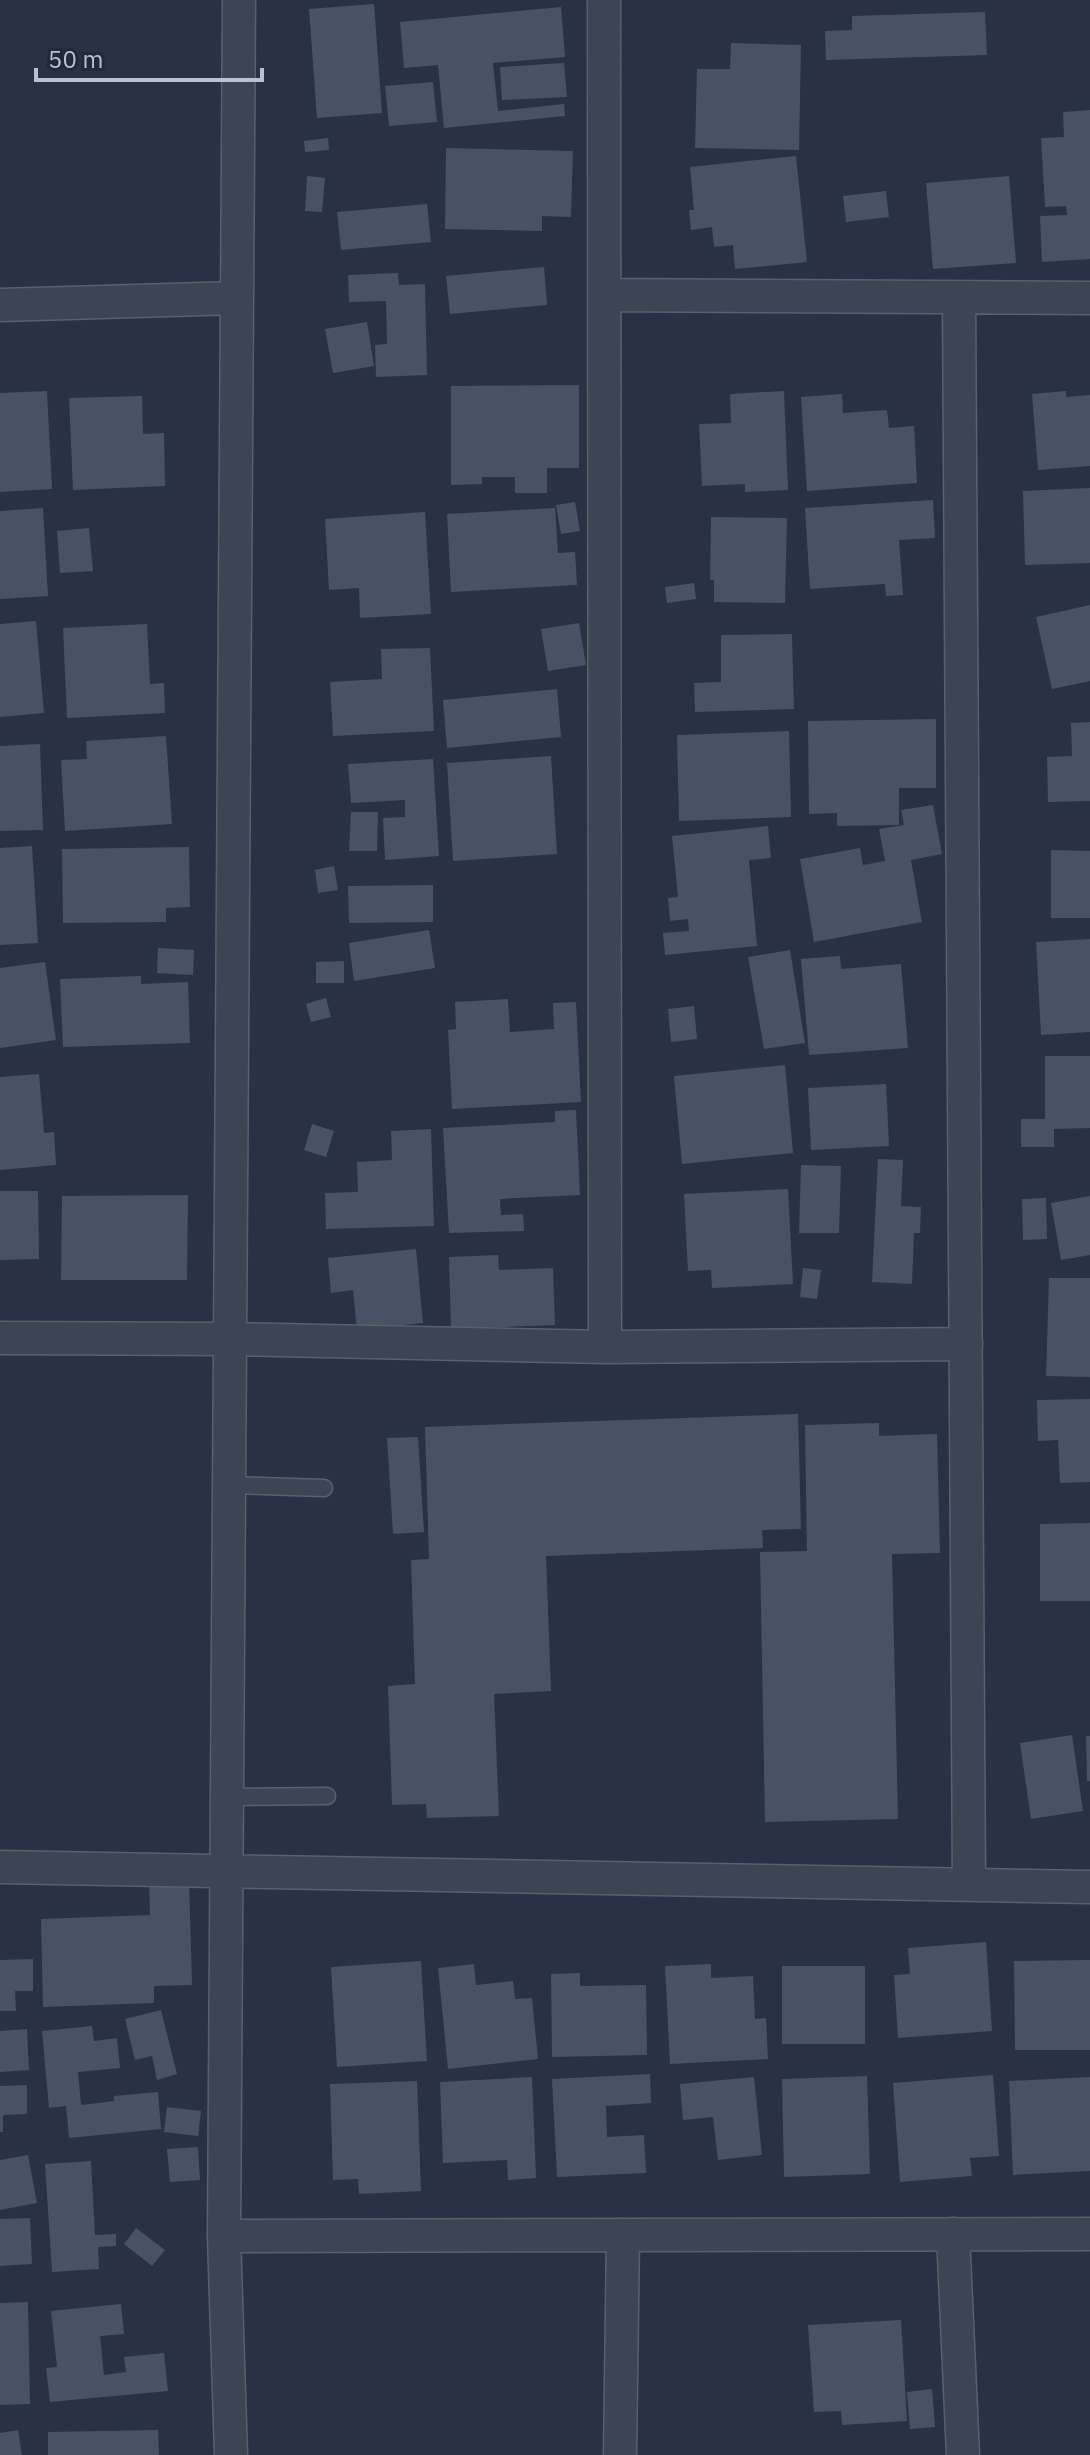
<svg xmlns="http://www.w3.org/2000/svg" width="1090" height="2455" font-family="'IBM Plex Sans',sans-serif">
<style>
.building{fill:#475266}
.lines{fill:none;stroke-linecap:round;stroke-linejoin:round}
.lane-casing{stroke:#58606e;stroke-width:19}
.street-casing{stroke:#58606e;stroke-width:35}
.lane{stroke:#3c4554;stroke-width:16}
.street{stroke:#3c4554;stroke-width:32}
</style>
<rect width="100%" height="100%" fill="#283244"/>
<path class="building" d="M374,4l8,109 -65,5 -8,-109z
M561,7l4,50 -72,6 5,48 66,-7 1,12 -121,12 -6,-63 -34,3 -4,-46z
M985,12l2,43 -161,5 -1,-29 27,-1v-14z
M731,43l70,2 -2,105 -104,-2 2,-79h33z
M564,63l3,34 -65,3 -2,-33z
M433,82l4,40 -48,4 -4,-40z
M1090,110v149l-48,3 -2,-46 27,-1 -1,-9 -21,1 -4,-69 23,-1 -1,-25z
M328,138l1,12 -24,2 -1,-11z
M446,148l127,3 -2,66 -29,-1v15l-97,-2z
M796,156l11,106 -72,7 -2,-24 -19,2 -2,-20 -21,3 -2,-20h5l-4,-43z
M307,176l18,2 -3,34 -17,-1z
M1009,176l7,87 -83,6 -7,-86z
M886,191l3,26 -43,5 -3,-26z
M427,204l4,38 -90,8 -4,-38z
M544,267l3,38 -97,9 -4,-38z
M398,273l1,12 26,-1 2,91 -51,2 -1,-32 12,-1 -1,-43 -37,1 -1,-27z
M367,322l7,44 -41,7 -8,-44z
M579,385v83h-32v25h-32v-16h-33v7l-31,1v-99z
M47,391l5,98 -52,3v-99z
M784,391l4,99 -43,2v-8l-43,2 -3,-62 32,-1 -1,-29z
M1066,391v6l24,-2v71l-52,4 -6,-76z
M842,394l1,19 44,-3 2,18 25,-2 3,57 -110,8 -6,-94z
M142,396l1,38 21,-1 1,53 -92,4 -4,-92z
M1090,488v75l-65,2 -2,-74z
M933,500l2,38 -36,2 4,55 -17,1 -1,-12 -75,5 -5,-81z
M575,502l5,29 -19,3 -5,-29z
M43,508l5,88 -48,3v-88z
M555,508l3,45 17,-1 2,33 -126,7 -4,-78z
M425,512l6,102 -71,4 -1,-30 -30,2 -4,-71z
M711,517l76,1 -2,85 -71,-1v-22h-4z
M89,528l4,43 -33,2 -3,-42z
M694,583l2,16 -29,4 -2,-16z
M1090,605v76l-38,8 -16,-72z
M36,621l8,92 -44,4v-93z
M579,623l7,42 -38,6 -7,-42z
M147,624l3,60 14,-1 1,30 -98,5 -4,-90z
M792,634l2,75 -99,3 -1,-29 27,-1v-47z
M430,648l4,83 -101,5 -3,-54 52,-3 -1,-30z
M557,689l4,48 -114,11 -4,-48z
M936,719v69h-37v37l-62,1v-13l-28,1 -1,-93z
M1090,722v79l-42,1 -1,-45 25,-1 -1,-33z
M789,731l2,86 -112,4 -2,-86z
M166,736l6,88 -107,7 -4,-71 26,-1 -1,-18z
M40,744l3,86 -43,1v-85z
M551,756l6,98 -104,7 -6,-98z
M433,759l6,97 -54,4 -2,-42 22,-1v-17l-54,3 -3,-39z
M933,805l9,49 -31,6 11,62 -108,20 -14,-83 60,-11 3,17 22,-4 -6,-32 25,-4 -3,-15z
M351,812h27l-1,39h-28z
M768,826l3,32 -22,2 8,86 -92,9 -2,-22 26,-2 -1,-12 -18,2 -2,-23 10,-1 -6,-61z
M32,846l6,97 -38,2v-97z
M189,847l1,60 -24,1v14l-103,1 -1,-74z
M1051,850l39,1v67h-39z
M334,866l4,24 -20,3 -3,-23z
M433,885v37l-84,1 -1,-37z
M429,930l6,38 -81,13 -5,-38z
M1090,939v93l-49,3 -5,-93z
M158,948l36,2 -1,25 -36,-2z
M790,950l15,93 -41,6 -16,-92z
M840,956l1,13 60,-5 7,84 -99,7 -8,-96z
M344,961v22h-28v-21z
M45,962l11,78 -56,8v-80z
M141,976v8l47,-2 2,61 -127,4 -3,-68z
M326,998l5,19 -20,5 -5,-18z
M508,999l2,33 44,-3 -1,-26 23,-1 5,100 -129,7 -4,-79 8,-1 -1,-27z
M694,1006l3,33 -26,3 -3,-33z
M1045,1056h45v72l-36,1v18h-33v-28h24z
M785,1065l8,88 -111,11 -8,-88z
M39,1074l5,59 10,-1 2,33 -56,5v-93z
M886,1084l3,62 -78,4 -3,-62z
M576,1110l4,85 -80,4 1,16 22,-1 1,17 -75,2 -6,-105 112,-6v-11z
M312,1124l22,7 -8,26 -22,-7z
M431,1129l3,97 -108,3 -1,-36 33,-1 -1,-30 35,-2 -1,-29z
M878,1159l25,1 -2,46 20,1 -1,26h-6l-2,51 -40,-2z
M801,1165l40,1 -2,67h-40z
M788,1189l5,95 -81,4 -1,-18 -23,1 -4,-77z
M0,1191h38l1,68 -39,1z
M188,1195l-1,85h-126l1,-84z
M1090,1196v59l-29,5 -10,-57z
M1046,1198l1,41 -24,1 -1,-41z
M416,1249l7,74 -66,7 -4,-40 -22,3 -3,-35z
M498,1255l1,15 54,-2 2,57 -104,4 -2,-72z
M803,1268l18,2 -4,29 -17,-2z
M1049,1278h41v99l-44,-1z
M1090,1399v83l-30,1 -2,-43 -20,1 -1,-41z
M798,1414l3,115 -39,1 1,18 -217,8 5,135 -57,3 5,122 -72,2 -1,-14 -34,1 -4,-119 27,-2 -4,-124 18,-1 -4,-132z
M879,1423v13l58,-2 3,119 -48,1 6,265 -133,3 -5,-270 47,-1 -2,-126z
M418,1437l6,95 -31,2 -6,-96z
M1090,1523v78h-50v-77z
M1072,1735l11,76 -52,8 -11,-76z
M1086,1736h4v45h-3z
M189,1879l3,106 -38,1v17l-111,4 -2,-88 109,-4 -1,-35z
M986,1942l6,89 -94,7 -4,-63 16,-1 -2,-26z
M33,1959v32h-18l1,20h-16v-51z
M1090,1960v90h-75l-1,-89z
M421,1961l6,100 -90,6 -6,-100z
M474,1964l2,21 37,-4 2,18 17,-1 6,61 -90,10 -10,-101z
M711,1964v14l42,-2 2,43 11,-1 2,41 -98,5 -5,-98z
M782,1966h83v78h-83z
M580,1973v13l66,-1 1,70 -95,2 -1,-83z
M161,2010l16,64 -20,6 -5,-24 -17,4 -10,-41z
M92,2026l2,15 23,-3 3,30 -42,4 3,33 33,-4v-5l44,-4 3,37 -92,9 -3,-32 -17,2 -7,-77z
M27,2029l2,41 -29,2v-41z
M650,2074l1,29 -45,3 1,31 37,-2 2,38 -89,4 -5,-98z
M993,2075l6,81 -29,2 2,18 -72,6 -7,-99z
M867,2076l3,98 -86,3 -2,-98z
M532,2077l4,101 -28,2 -1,-20 -64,3 -3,-81z
M754,2077l8,78 -44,5 -5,-43 -30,3 -3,-36z
M1090,2077v94l-77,4 -4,-94z
M417,2081l4,110 -62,3 -1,-15 -25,1 -3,-96z
M27,2085v29l-24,1v17h-3v-46z
M167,2107l34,4 -3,25 -34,-4z
M198,2147l2,33 -30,2 -3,-33z
M28,2155l9,48 -37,7v-50z
M91,2161l4,74 21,-1v12l-18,1 1,22 -47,3 -7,-108z
M30,2218l2,46 -32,2v-47z
M136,2228l29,22 -13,16 -28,-22z
M28,2302l2,102 -30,1v-102z
M121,2304l3,30 -24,2 4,39 22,-3 -2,-15 40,-4 4,38 -118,11 -4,-34 11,-1 -6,-56z
M901,2320l6,101 -65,4 -1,-14 -27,1 -6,-87z
M932,2389l3,38 -25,2 -3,-37z
M18,2430l4,25h-22v-22z
M158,2430l1,25h-111v-23z"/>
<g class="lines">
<defs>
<path id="lane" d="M229,1485l95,3
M227,1797l100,-1"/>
<path id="street" d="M604,0l1,1347
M604,295l486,3
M959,298l10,1587
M0,305l237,-7
M0,1338l230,1 375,8 361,-3
M0,1867l1090,20
M953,2234l10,221
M224,2236l866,-2
M231,2455l-7,-219 15,-2236
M620,2455l3,-220"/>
</defs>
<use href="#lane" class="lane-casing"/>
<use href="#street" class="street-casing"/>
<use href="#lane" class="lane"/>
<use href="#street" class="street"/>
</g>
<path d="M36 68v12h226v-12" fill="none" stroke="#bac0cd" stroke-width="4"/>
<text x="48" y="68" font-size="24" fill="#bac0cd" stroke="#212939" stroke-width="6" paint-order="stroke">50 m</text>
</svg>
